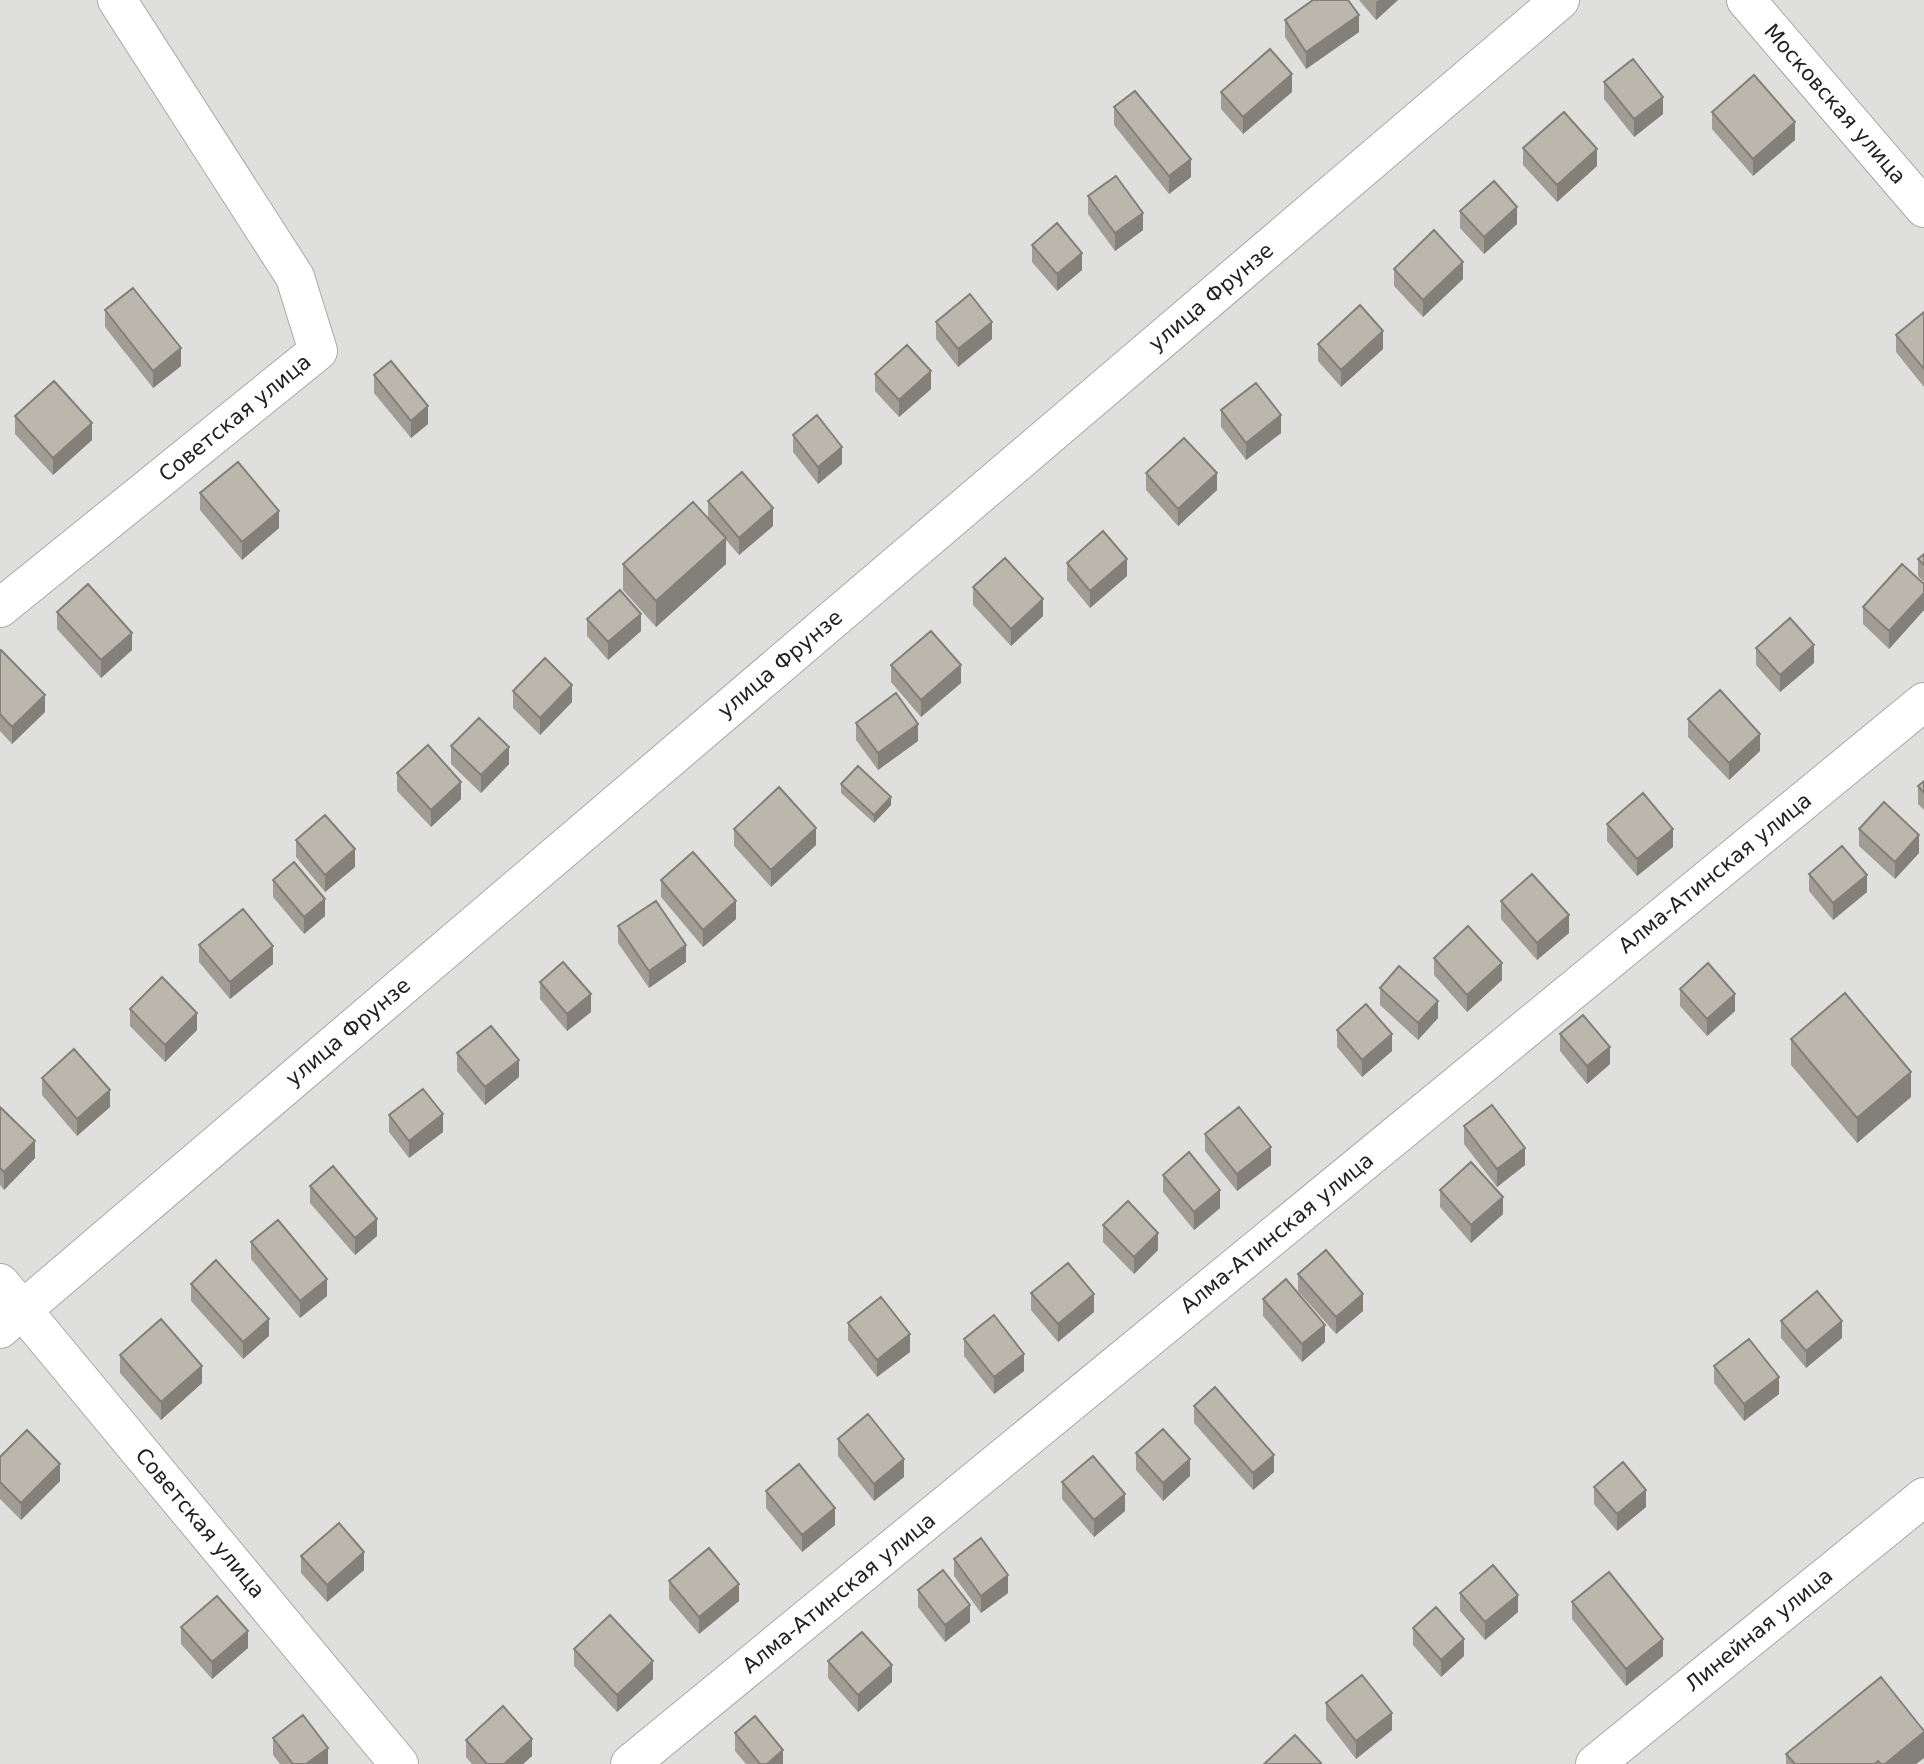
<svg xmlns="http://www.w3.org/2000/svg" width="1924" height="1764" font-family="'DejaVu Sans',sans-serif">
<style>
.residential{fill:#dfdfde}
.lines{fill:none;stroke-linecap:round;stroke-linejoin:round}
.minor-casing{stroke:#a8a8a8;stroke-width:40}
.minor{stroke:#fff;stroke-width:38}
.wall{fill:#a19d95}
.shaded-wall{fill:#838079}
.building{fill:#bbb7ad;stroke:#838079;stroke-width:2}
.labels{text-anchor:middle;dominant-baseline:central;stroke-width:6;stroke-linejoin:round;paint-order:stroke}
.street-label{font-size:21px;fill:#212121;stroke:#fff}
</style>
<rect width="100%" height="100%" fill="#f1f0e8"/>
<path class="residential" d="M0,0h1924v1764h-1924z"/>
<g class="lines">
<defs>
<path id="minor" d="M1746,0l178,208
M0,608l318,-257 -23,-74 -178,-277
M0,1283l399,481
M0,1329l1560,-1329
M630,1764l1294,-1062
M1595,1764l329,-267"/>
</defs>
<use href="#minor" class="minor-casing"/>
<use href="#minor" class="minor"/>
</g>
<path class="wall" d="M1359,0h39l-22,20z
M1285,20l74,12 -53,37 -21,-32z
M1604,82l59,32 -29,23 -30,-38z
M1221,92h71l-49,42 -22,-25z
M1114,107l77,70 -22,17 -55,-69z
M1712,112l83,28 -42,36 -41,-47z
M1523,148l74,18 -40,36 -34,-37z
M1088,196l55,34 -28,21 -27,-37z
M1460,211l57,13 -33,30 -24,-26z
M1032,245l50,25 -25,21 -25,-29z
M1394,269l69,10 -40,38 -29,-31z
M105,310l76,56 -28,22 -48,-61z
M1924,312v75l-28,-35v-17z
M936,322l56,17 -34,28 -22,-28z
M1318,344l65,5 -42,38 -23,-26z
M875,374l56,15 -32,28 -24,-26z
M374,375l54,49 -17,14 -37,-45z
M1221,410l60,23 -35,27 -25,-33z
M15,416l77,24 -39,35 -38,-41z
M793,435l49,29 -24,20 -25,-32z
M1146,473l71,17 -39,36 -32,-36z
M200,493l79,35 -37,32 -42,-50z
M708,501l65,25 -34,29 -13,-15v24l-70,63 -33,-37v-26l85,-46z
M1924,554v28l-6,-6v-17z
M1067,563l60,13 -37,32 -23,-28z
M1924,584v26l-35,39 -26,-25v-17z
M973,587l70,29 -32,30 -38,-41z
M57,612l75,38 -31,28 -44,-49z
M587,619l54,12 -33,29 -21,-24z
M1756,648l58,15 -34,29 -24,-27z
M0,651l45,61 -33,32 -12,-13z
M891,665l70,18 -40,34 -30,-35z
M513,691l59,11 -32,33 -27,-27z
M1688,719l72,32 -31,29 -41,-43z
M856,723l62,18 -40,29 -22,-30z
M451,746l58,18 -28,29 -30,-29z
M397,773l64,26 -30,28 -34,-36z
M1924,781v29l-6,-6v-18z
M841,784l50,21 -17,18 -33,-30z
M1607,824l66,23 -36,29 -30,-35z
M734,829l82,16 -45,42 -37,-41z
M1859,829l60,24 -24,26 -36,-33z
M296,840l59,27 -30,25 -29,-35z
M1809,874l58,18 -34,28 -24,-29z
M273,880l52,36 -21,18 -31,-37z
M661,880l75,39 -33,28 -42,-50z
M1501,901l68,32 -32,27 -36,-41z
M618,926l68,36 -37,26 -31,-45z
M199,945l74,19 -43,35 -31,-37z
M1434,958l68,22 -35,32 -33,-37z
M540,982l51,30 -24,19 -27,-32z
M1380,988l58,30 -20,22 -38,-35z
M1680,989l55,22 -28,25 -27,-30z
M130,1009l67,21 -32,32 -35,-36z
M1337,1030l55,21 -30,26 -25,-30z
M1560,1034l50,30 -23,20 -27,-33z
M1791,1039l120,58 -54,46 -66,-78z
M457,1053l62,24 -34,28 -28,-34z
M42,1078l68,29 -33,29 -35,-41z
M0,1107l35,51 -31,32 -4,-5z
M389,1115l54,17 -34,26 -20,-26z
M1464,1126l61,39 -28,22 -33,-43z
M1205,1134l66,31 -34,26 -32,-40z
M1163,1175l57,33 -26,22 -31,-38z
M310,1186l67,50 -22,19 -45,-52z
M1440,1190l63,24 -32,29 -31,-36z
M1103,1225l55,25 -24,24 -31,-32z
M251,1242l76,54 -27,22 -49,-59z
M1298,1274l65,37 -27,23 -38,-43z
M191,1284l78,52 -26,23 -52,-58z
M1031,1293l63,19 -36,30 -27,-32z
M1263,1299l62,43 -23,20 -39,-46z
M1781,1321l61,17 -36,30 -25,-30z
M848,1323l62,29 -33,25 -29,-37z
M964,1339l60,32 -30,23 -30,-38z
M120,1355l82,28 -41,37 -41,-47z
M1714,1366l65,28 -35,27 -30,-38z
M1194,1406l80,66 -21,18 -59,-67z
M838,1439l66,38 -30,24 -36,-45z
M1136,1453l54,23 -27,25 -27,-31z
M0,1457l60,24 -39,39 -21,-21z
M1062,1482l63,29 -31,26 -32,-38z
M1594,1487l52,20 -29,24 -23,-27z
M766,1491l69,34 -33,27 -36,-44z
M301,1556l63,14 -37,32 -26,-29z
M954,1559l54,34 -27,20 -27,-37z
M669,1581l70,20 -40,33 -30,-35z
M918,1590l52,32 -25,20 -27,-35z
M1460,1593l58,19 -33,28 -25,-29z
M1572,1602l91,54 -37,30 -54,-67z
M181,1627l67,21 -36,31 -31,-35z
M1413,1628l51,28 -23,21 -28,-32z
M574,1649l79,30 -36,33 -43,-46z
M828,1661l64,21 -34,30 -30,-34z
M1326,1703l66,27 -36,29 -30,-39z
M1924,1731v27l-8,6h-130v-10z
M735,1733l48,31h-37l-11,-13z
M273,1738l55,26h-48l-7,-9z
M466,1740l66,16 -9,8h-51l-6,-7z"/>
<path class="shaded-wall" d="M1379,0h19l-22,20v-18z
M1359,15v17l-53,37v-17z
M1292,74v18l-49,42v-17z
M1663,97v17l-29,23v-18z
M1795,122v18l-42,36v-17z
M1597,149v17l-40,36v-17z
M1191,159v18l-22,17v-18z
M1517,207v17l-33,30v-17z
M1143,213v17l-28,21v-18z
M1082,253v17l-25,21v-17z
M1463,262v17l-40,38v-17z
M992,322v17l-34,28v-18z
M1383,331v18l-42,38v-17z
M181,348v18l-28,22v-17z
M931,371v18l-32,28v-17z
M428,406v18l-17,14v-17z
M1281,415v18l-35,27v-17z
M92,423v17l-39,35v-17z
M842,447v17l-24,20v-17z
M1217,473v17l-39,36v-17z
M773,508v18l-34,29v-17z
M279,511v17l-37,32v-18z
M726,538v26l-70,63v-26z
M1127,559v17l-37,32v-17z
M1924,593v17l-35,39v-18z
M1043,599v17l-32,30v-17z
M641,614v17l-33,29v-18z
M132,633v17l-31,28v-18z
M1814,645v18l-34,29v-17z
M961,665v18l-40,34v-17z
M572,685v17l-32,33v-17z
M45,695v17l-33,32v-17z
M918,724v17l-40,29v-17z
M1760,734v17l-31,29v-17z
M509,747v17l-28,29v-18z
M461,782v17l-30,28v-17z
M891,797v8l-17,18v-8z
M816,828v17l-45,42v-17z
M1673,829v18l-36,29v-17z
M1919,835v18l-24,26v-17z
M355,849v18l-30,25v-17z
M1867,875v17l-34,28v-17z
M325,899v17l-21,18v-17z
M736,901v18l-33,28v-17z
M1569,915v18l-32,27v-17z
M686,945v17l-37,26v-17z
M273,946v18l-43,35v-17z
M1502,963v17l-35,32v-17z
M591,994v18l-24,19v-17z
M1735,994v17l-28,25v-17z
M1438,1001v17l-20,22v-17z
M197,1013v17l-32,32v-17z
M1392,1034v17l-30,26v-17z
M1610,1047v17l-23,20v-18z
M519,1060v17l-34,28v-18z
M1911,1072v25l-54,46v-25z
M110,1090v17l-33,29v-17z
M443,1114v18l-34,26v-17z
M35,1141v17l-31,32v-18z
M1271,1147v18l-34,26v-17z
M1525,1148v17l-28,22v-18z
M1220,1190v18l-26,22v-18z
M1503,1197v17l-32,29v-18z
M377,1219v17l-22,19v-17z
M1158,1233v17l-24,24v-17z
M327,1279v17l-27,22v-17z
M1094,1294v18l-36,30v-18z
M1363,1294v17l-27,23v-17z
M269,1319v17l-26,23v-17z
M1842,1321v17l-36,30v-17z
M1325,1325v17l-23,20v-18z
M910,1334v18l-33,25v-17z
M1024,1354v17l-30,23v-17z
M202,1366v17l-41,37v-18z
M1779,1377v17l-35,27v-17z
M1274,1455v17l-21,18v-17z
M904,1459v18l-30,24v-17z
M1190,1459v17l-27,25v-18z
M60,1464v17l-39,39v-17z
M1646,1490v17l-29,24v-17z
M1125,1494v17l-31,26v-17z
M835,1508v17l-33,27v-17z
M364,1552v18l-37,32v-17z
M1008,1575v18l-27,20v-17z
M739,1584v17l-40,33v-17z
M1518,1595v17l-33,28v-18z
M970,1605v17l-25,20v-17z
M248,1631v17l-36,31v-17z
M1464,1639v17l-23,21v-17z
M1663,1639v17l-37,30v-17z
M653,1661v18l-36,33v-17z
M892,1665v17l-34,30v-17z
M1392,1713v17l-36,29v-18z
M1924,1732v26l-8,6h-31z
M532,1739v17l-9,8h-19z
M328,1748v16h-22z
M783,1750v14h-16z"/>
<path class="building" d="M1313,0h35l11,15 -53,37 -21,-32z
M1270,49l22,25 -49,43 -22,-25z
M1633,59l30,38 -29,22 -30,-37z
M1754,75l41,47 -42,37 -41,-47z
M1135,91l56,68 -22,17 -55,-69z
M1564,112l33,37 -40,36 -34,-37z
M1116,176l27,37 -28,20 -27,-37z
M1494,181l23,26 -33,30 -24,-26z
M1057,223l25,30 -25,21 -25,-29z
M1434,230l29,32 -40,38 -29,-31z
M133,288l48,60 -28,23 -48,-61z
M970,294l22,28 -34,27 -22,-27z
M1360,305l23,26 -42,39 -23,-26z
M1924,312v57l-28,-34z
M907,345l24,26 -32,29 -24,-26z
M391,361l37,45 -17,15 -37,-46z
M54,381l38,42 -39,35 -38,-42z
M1256,383l25,32 -35,28 -25,-33z
M817,415l25,32 -24,20 -25,-32z
M1184,438l33,35 -39,36 -32,-36z
M238,462l41,49 -37,31 -42,-49z
M742,472l31,36 -34,30 -31,-37z
M693,502l33,36 -70,63 -33,-37z
M1103,531l24,28 -37,32 -23,-28z
M1924,554v11l-6,-6z
M1005,558l38,41 -32,30 -38,-42z
M1902,564l22,20v9l-35,38 -26,-24z
M88,584l44,49 -31,27 -44,-48z
M620,590l21,24 -33,28 -21,-23z
M1790,618l24,27 -34,30 -24,-27z
M931,631l30,34 -40,35 -30,-35z
M1,650l44,45 -33,32 -12,-13v-63z
M545,658l27,27 -32,33 -27,-27z
M1720,690l40,44 -31,29 -41,-44z
M896,693l22,31 -40,29 -22,-30z
M479,718l30,29 -28,28 -30,-29z
M428,745l33,37 -30,28 -34,-37z
M858,766l33,31 -17,18 -33,-31z
M1924,781v12l-6,-7z
M779,787l37,41 -45,42 -37,-41z
M1643,793l30,36 -36,30 -30,-35z
M1884,802l35,33 -24,27 -36,-33z
M325,815l30,34 -30,26 -29,-35z
M1842,846l25,29 -34,28 -24,-29z
M693,852l43,49 -33,29 -42,-50z
M294,862l31,37 -21,18 -31,-37z
M1532,874l37,41 -32,28 -36,-42z
M656,901l30,44 -37,26 -31,-45z
M243,909l30,37 -43,36 -31,-37z
M1468,926l34,37 -35,32 -33,-37z
M563,962l28,32 -24,20 -27,-32z
M1708,963l27,31 -28,25 -27,-30z
M1399,966l39,35 -20,22 -38,-35z
M162,977l35,36 -32,32 -35,-36z
M1845,993l66,79 -54,46 -66,-79z
M1366,1004l26,30 -30,26 -25,-30z
M1583,1015l27,32 -23,19 -27,-32z
M491,1026l28,34 -34,27 -28,-34z
M74,1049l36,41 -33,29 -35,-41z
M423,1089l20,25 -34,27 -20,-26z
M1492,1105l33,43 -28,21 -33,-43z
M0,1107l35,34 -31,31 -4,-4z
M1239,1107l32,40 -34,27 -32,-40z
M1189,1152l31,38 -26,22 -31,-37z
M1471,1162l32,35 -32,28 -31,-35z
M333,1166l44,53 -22,19 -45,-52z
M1128,1201l30,32 -24,24 -31,-32z
M278,1220l49,59 -27,22 -49,-59z
M1326,1250l37,44 -27,23 -38,-43z
M216,1260l53,59 -26,23 -52,-58z
M1068,1263l26,31 -36,30 -27,-31z
M1286,1279l39,46 -23,19 -39,-45z
M1817,1291l25,30 -36,30 -25,-30z
M881,1297l29,37 -33,26 -29,-37z
M994,1315l30,39 -30,23 -30,-38z
M161,1319l41,47 -41,36 -41,-47z
M1749,1339l30,38 -35,27 -30,-38z
M1215,1387l59,68 -21,18 -59,-67z
M868,1414l36,45 -30,25 -36,-45z
M1163,1429l27,30 -27,24 -27,-30z
M27,1430l33,34 -39,39 -21,-21v-25z
M1093,1456l32,38 -31,26 -32,-38z
M1623,1462l23,28 -29,24 -23,-27z
M799,1464l36,44 -33,27 -36,-44z
M339,1523l25,29 -37,33 -26,-29z
M981,1538l27,37 -27,21 -27,-37z
M709,1548l30,36 -40,33 -30,-36z
M1493,1565l25,30 -33,27 -25,-29z
M943,1570l27,35 -25,20 -27,-35z
M1609,1572l54,67 -37,30 -54,-67z
M217,1596l31,35 -36,31 -31,-35z
M1436,1607l28,32 -23,21 -28,-32z
M610,1615l43,46 -36,34 -43,-46z
M862,1632l30,33 -34,30 -30,-34z
M1362,1675l30,38 -36,28 -30,-38z
M1881,1677l43,54v1l-39,32h-4l-3,-3 -3,3h-80l-9,-10z
M503,1706l29,33 -28,25h-17l-21,-24z
M303,1715l25,33 -22,16h-13l-20,-26z
M755,1716l28,34 -16,14h-7l-25,-31z
M1295,1735l26,28 -2,1h-55z"/>
<g class="labels">
<g class="street-label">
<text transform="translate(1835 104) rotate(49)">Московская улица</text>
<text transform="translate(1211 297) rotate(-40)">улица Фрунзе</text>
<text transform="translate(235 418) rotate(-39)">Советская улица</text>
<text transform="translate(780 664) rotate(-40)">улица Фрунзе</text>
<text transform="translate(1715 873) rotate(-39)">Алма-Атинская улица</text>
<text transform="translate(348 1032) rotate(-40)">улица Фрунзе</text>
<text transform="translate(1277 1233) rotate(-39)">Алма-Атинская улица</text>
<text transform="translate(200 1523) rotate(50)">Советская улица</text>
<text transform="translate(839 1593) rotate(-39)">Алма-Атинская улица</text>
<text transform="translate(1759 1630) rotate(-39)">Линейная улица</text>
</g>
</g>
</svg>
